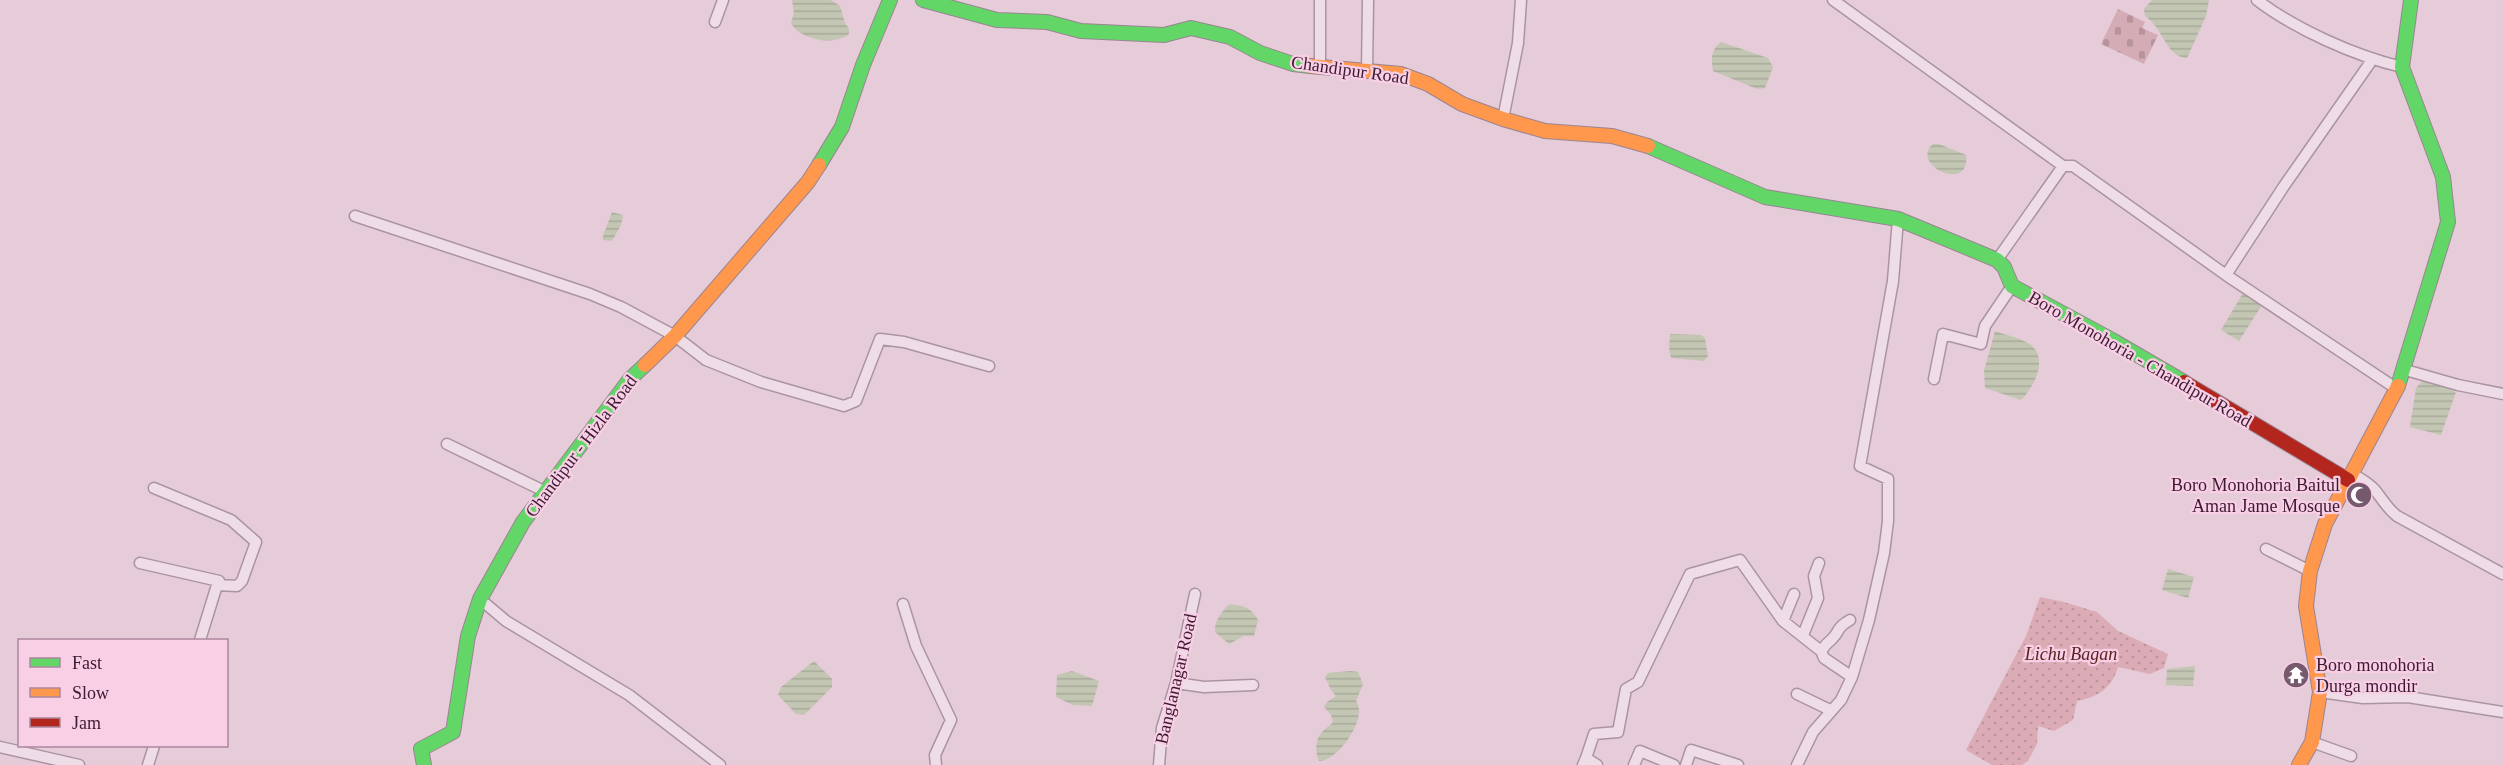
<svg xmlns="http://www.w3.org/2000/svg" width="2503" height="765" font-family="'Times New Roman',serif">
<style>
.green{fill:url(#green-dots)}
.cemetery{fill:url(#cemetery-stones)}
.water{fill:url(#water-rules)}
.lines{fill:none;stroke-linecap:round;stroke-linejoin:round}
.street-casing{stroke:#ab94a2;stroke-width:13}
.fast-casing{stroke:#9b8492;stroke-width:16}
.slow-casing{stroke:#9b8492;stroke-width:16}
.jam-casing{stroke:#9b8492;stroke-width:16}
.street{stroke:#eedde6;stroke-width:10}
.fast{stroke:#63d668;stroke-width:14}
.slow{stroke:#ff974d;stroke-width:14}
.jam{stroke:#b3261e;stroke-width:14}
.labels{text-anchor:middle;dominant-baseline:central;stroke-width:4.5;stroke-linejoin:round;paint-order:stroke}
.street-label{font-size:18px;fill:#3b1b33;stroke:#f9cfe5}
.poi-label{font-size:18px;fill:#3b1b33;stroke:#f9cfe5;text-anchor:end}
.park-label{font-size:18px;font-style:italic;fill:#592120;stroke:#f9cfe5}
</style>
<defs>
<pattern id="green-dots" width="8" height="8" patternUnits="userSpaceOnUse" patternTransform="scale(1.5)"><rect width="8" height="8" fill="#dbacb6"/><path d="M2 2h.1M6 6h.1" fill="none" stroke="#bd939d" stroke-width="1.8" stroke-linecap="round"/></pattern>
<pattern id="cemetery-stones" width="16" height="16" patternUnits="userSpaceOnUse" patternTransform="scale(1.5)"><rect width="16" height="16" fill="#d4acb5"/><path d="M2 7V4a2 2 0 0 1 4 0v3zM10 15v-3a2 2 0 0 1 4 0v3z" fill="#b7939c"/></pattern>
<pattern id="water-rules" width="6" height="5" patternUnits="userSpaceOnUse" patternTransform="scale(1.5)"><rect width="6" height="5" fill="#c3c6b2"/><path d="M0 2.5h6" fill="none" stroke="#a8aa9a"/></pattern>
</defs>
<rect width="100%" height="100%" fill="#e6cbd9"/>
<path class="green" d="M2040,597l24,5 33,10 21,19 50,23 -4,14 -14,6 -32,-7c-6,21 -20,30 -41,34l-4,19 -19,11 -16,-5 -1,18 -9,17 -6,4h-30l-26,-15 60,-114z"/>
<path class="cemetery" d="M2118,9l27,13 -3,6 16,7 -14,29 -43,-20z"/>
<path class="water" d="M792,0h39l9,6 5,17 4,6v5c-15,13 -50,5 -58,-11l3,-10z
M2152,0h57l-3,16 -19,42c-21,-1 -23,-29 -42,-42l-1,-7z
M1721,42l47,16 5,9 -8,21 -8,1 -44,-18c-2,-11 -2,-22 8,-29z
M1933,144h6l27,11c5,39 -57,10 -33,-11z
M612,212l11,3 -2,10 -9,16 -9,-1v-4z
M2243,293l19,12 -23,36 -18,-11z
M1995,331c10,4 27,7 36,14 18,15 2,43 -10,55l-36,-12 -1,-17z
M1670,334l31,1 4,3 3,18 -4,5 -33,-3 -2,-10z
M2425,378l31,14 -15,43 -31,-8 6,-39z
M2168,569l26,8 -6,21 -26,-8z
M1228,605c13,-1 24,3 30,15l-4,16h-10l-15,8 -14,-12c-1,-10 6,-19 13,-27z
M814,661l18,18v8l-28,28 -8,-1 -18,-19 3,-8z
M2195,666l-2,20 -27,-1 1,-16z
M1072,671l27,10 -7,25 -19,-1 -17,-8 1,-22z
M1351,671l7,1 5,12 -7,17c13,18 -20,61 -37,60 -4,-8 -4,-22 3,-29 3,-4 8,-6 11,-10l-2,-7 -7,-8 3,-5 9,-6 -5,-6 -6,-13 3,-4z"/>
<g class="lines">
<defs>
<path id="street" d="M1833,0l230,166
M2257,0c38,29 98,56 145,67
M715,22l8,-22
M1320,67v-67
M1367,72l1,-72
M1503,119l15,-76 3,-43
M355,216l235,78 31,13 54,29 31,24 55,22 83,24 12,-5 24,-62 24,3 85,24
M1997,260l66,-94h10l153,109 171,114
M2226,275l58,-89 88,-126
M2402,369l56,16 45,9
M1934,379l9,-45 38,10 4,-18 27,-40
M447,444l99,48
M2351,473c10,6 21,12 27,21 7,9 10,15 19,22l106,58
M154,488l77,32 25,22 -14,39 -5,5 -20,-1 -17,55
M2266,549l44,22
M140,563l79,18 -2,4
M1794,594l-11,27 38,30 3,7 28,19
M480,599l26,22 123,74 91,70
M903,604l13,42 35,74 -16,35 1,10
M1803,635l15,-37 -4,-22 5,-13
M1821,651c4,-6 6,-8 11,-12 9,-9 3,-10 18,-19
M1176,683l28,4 49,-2
M2320,692l43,6 45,-1 95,15
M1797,694l33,16
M2312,742l39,14
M0,747l79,18
M1586,758l8,-24 24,-2 8,-43 12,-7 52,-108 50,-14 43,61
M148,765l6,-19
M1159,765l3,-37 14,-45 19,-89
M1583,765l3,-7 11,7
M1634,765l6,-14 34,14
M1686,765l5,-15 47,15
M1797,765l16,-33 28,-32 11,-23 17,-57 15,-67 4,-32v-42l-28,-13 33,-185 5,-62"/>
<path id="fast" d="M923,0l74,20 50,2 34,9 83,4 27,-7 39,9 30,16 33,11 17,2
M1648,146l117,51 133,22 99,41 7,7 8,19 100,54 72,42
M819,165l23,-38 21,-62 27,-65
M2398,386l50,-164 -5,-45 -41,-110 9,-67
M424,765l-3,-16 32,-17 15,-96 12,-37 43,-77 107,-143 15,-14"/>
<path id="slow" d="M1310,66l91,8 27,10 34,20 41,15 42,12 67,5 36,10
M645,365l30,-29 133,-154 11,-17
M2299,765l13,-23 8,-50 -14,-86 4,-35 15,-47 73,-138"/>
<path id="jam" d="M2184,382l164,98"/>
</defs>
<use href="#street" class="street-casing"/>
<use href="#fast" class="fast-casing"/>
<use href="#slow" class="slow-casing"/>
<use href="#jam" class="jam-casing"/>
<use href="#street" class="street"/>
<use href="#fast" class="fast"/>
<use href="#slow" class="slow"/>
<use href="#jam" class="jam"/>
</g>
<defs>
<symbol id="mosque-disc" viewBox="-11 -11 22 22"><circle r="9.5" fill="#77596d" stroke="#f9cfe5"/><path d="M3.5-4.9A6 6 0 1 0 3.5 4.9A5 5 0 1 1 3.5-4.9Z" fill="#fff"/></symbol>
<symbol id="temple-disc" viewBox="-11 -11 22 22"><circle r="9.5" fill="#77596d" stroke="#f9cfe5"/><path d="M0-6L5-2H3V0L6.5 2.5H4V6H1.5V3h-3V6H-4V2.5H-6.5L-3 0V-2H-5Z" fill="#fff"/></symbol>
</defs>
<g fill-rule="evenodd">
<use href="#mosque-disc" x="2344" y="480" width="30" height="30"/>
<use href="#temple-disc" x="2281" y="660" width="30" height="30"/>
</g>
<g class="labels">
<g class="street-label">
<text transform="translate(1350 70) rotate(8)">Chandipur Road</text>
<text transform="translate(2140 359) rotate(30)">Boro Monohoria - Chandipur Road</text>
<text transform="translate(581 446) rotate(-53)">Chandipur - Hizla Road</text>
<text transform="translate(1176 679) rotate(-77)">Banglanagar Road</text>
</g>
<g class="poi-label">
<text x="2340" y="485">Boro Monohoria Baitul<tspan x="2340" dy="21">Aman Jame Mosque</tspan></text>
<text x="2316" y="665" text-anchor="start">Boro monohoria<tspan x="2316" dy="21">Durga mondir</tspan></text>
</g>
<g class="park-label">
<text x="2071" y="654">Lichu Bagan</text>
</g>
</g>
<rect x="18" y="639" width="210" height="108" fill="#f9cfe5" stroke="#ad879e" stroke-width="1.5"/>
<rect x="30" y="658" width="30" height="9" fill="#63d668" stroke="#ad879e" stroke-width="1.5"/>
<text x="72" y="669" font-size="18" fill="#3b1b33">Fast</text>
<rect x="30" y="688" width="30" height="9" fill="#ff974d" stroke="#ad879e" stroke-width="1.5"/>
<text x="72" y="699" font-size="18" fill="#3b1b33">Slow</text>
<rect x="30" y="718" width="30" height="9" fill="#b3261e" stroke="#ad879e" stroke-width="1.5"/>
<text x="72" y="729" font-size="18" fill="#3b1b33">Jam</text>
</svg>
